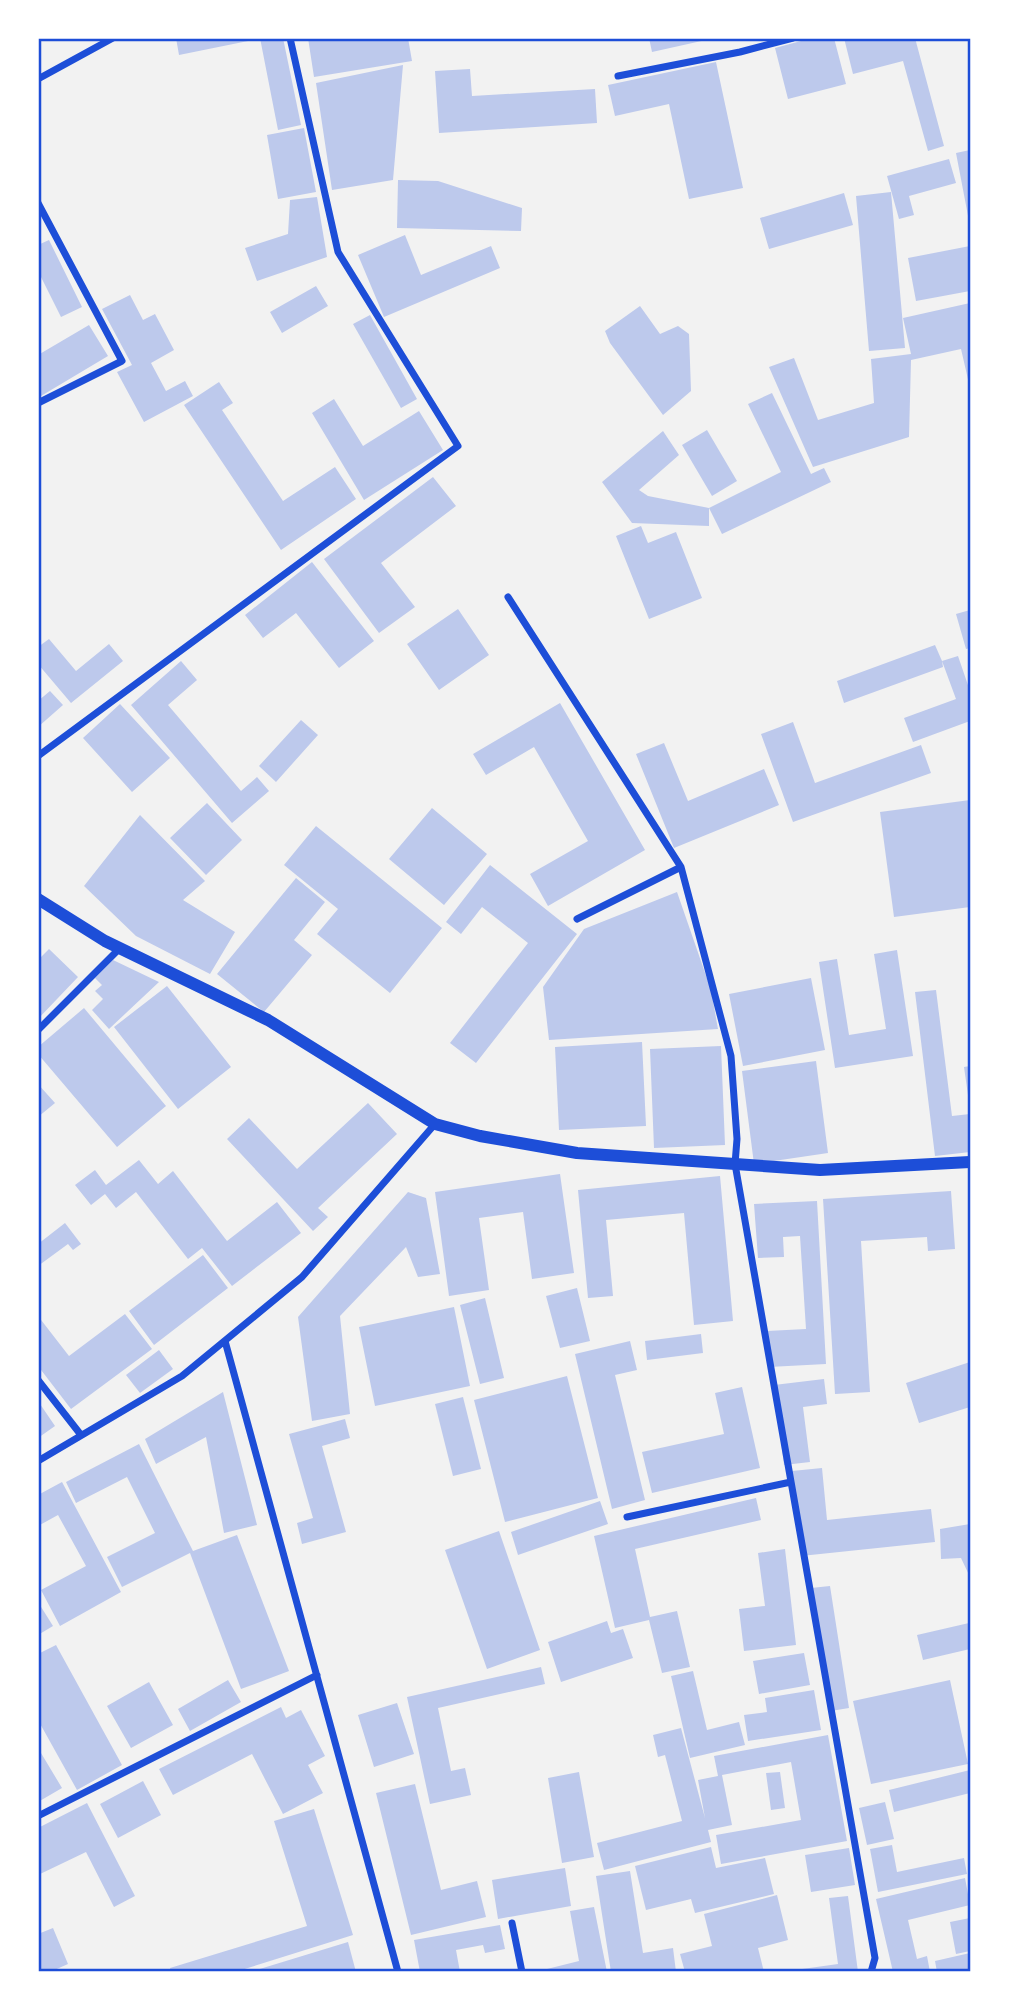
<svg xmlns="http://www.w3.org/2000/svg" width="1009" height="2010" font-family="'Open Sans',sans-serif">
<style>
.building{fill:#bdc9ec}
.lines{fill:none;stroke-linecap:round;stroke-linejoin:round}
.minor{stroke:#1d4ed8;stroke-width:7}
.tertiary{stroke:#1d4ed8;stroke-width:12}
.neatline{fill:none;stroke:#1d4ed8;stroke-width:2.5}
</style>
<rect width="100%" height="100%" fill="#f2f2f2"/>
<path class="building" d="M176,38h77v2l-74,15z
M260,38h23l18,87 -23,5z
M308,38h100l4,23 -98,16z
M649,38h57v2l-54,12z
M812,38h22l12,46 -58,15 -13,-51z
M844,38h71l29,108 -16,5 -25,-90 -50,13z
M716,62l27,126 -54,11 -20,-95 -54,12 -7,-31z
M403,65l-10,115 -61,10 -16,-107z
M470,69l2,27 123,-7 2,34 -158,10 -4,-62z
M304,128l12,64 -38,7 -11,-64z
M970,150v71h-1l-13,-68z
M949,159l7,24 -47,13 5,19 -15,4 -12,-43z
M398,180l40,1 84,27 -1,23 -124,-3z
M891,192l14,156 -36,3 -13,-155z
M844,193l9,32 -84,24 -9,-31z
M317,197l10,60 -70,24 -12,-33 43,-14 2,-34z
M405,235l16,40 70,-29 9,22 -116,49 -26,-62z
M49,240l33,67 -21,10 -23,-46v-26z
M970,246v45l-54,10 -8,-43z
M316,286l12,20 -46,27 -12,-21z
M130,295l13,25 12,-6 19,36 -23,13 15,28 19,-10 8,15 -49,26 -27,-50 15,-7 -30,-56z
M970,303v85l-9,-39 -50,11 -2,77 -96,30 -44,-100 25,-9 24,62 56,-17 -3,-44 40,-5 -8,-36z
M640,306l20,28 18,-8 11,8 2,57 -28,24 -53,-72 -5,-12z
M370,315l47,84 -16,9 -48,-84z
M89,325l19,31 -67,40 -3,-4v-37z
M219,382l14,21 -11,7 61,91 52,-34 21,32 -75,51 -97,-145z
M772,393l39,81 13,-6 7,14 -109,52 -13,-26 72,-36 -33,-68z
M334,399l29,47 56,-35 24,39 -79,50 -52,-87z
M707,430l30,51 -25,15 -30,-51z
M663,431l16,24 -40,35 9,6 61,12v18l-77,-3 -30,-41z
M433,477l23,29 -75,57 34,44 -36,26 -55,-74z
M641,526l7,17 28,-11 26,66 -53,21 -33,-83z
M312,562l62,79 -35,27 -43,-55 -33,25 -18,-23z
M458,609l31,46 -50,35 -32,-46z
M970,610v38l-4,1 -10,-35z
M49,639l27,32 33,-27 14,17 -52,42 -33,-39v-17z
M935,645l7,16 16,-5 12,35v30l-57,21 -9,-24 52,-19 -14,-38 1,6 -99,36 -7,-22z
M181,661l16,19 -29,25 73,86 16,-14 12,14 -37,32 -101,-118z
M50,691l13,14 -25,22v-26z
M560,703l85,147 -97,56 -18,-32 58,-33 -54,-94 -48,28 -13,-21z
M120,704l50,54 -38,34 -49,-54z
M301,720l17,15 -42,47 -17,-16z
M793,722l22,61 106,-38 10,28 -138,49 -32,-88z
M664,743l24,58 76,-32 15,36 -105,43 -38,-94z
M970,800v107l-76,10 -14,-105z
M207,803l35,37 -36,35 -36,-37z
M432,808l55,46 -43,51 -55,-46z
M140,815l65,66 -22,19 52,32 -25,42 -74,-38 -52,-50z
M316,826l126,102 -52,65 -73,-59 21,-25 -54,-44z
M490,865l87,69 -101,129 -26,-20 78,-100 -46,-36 -21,27 -15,-12z
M296,878l29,24 -31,38 18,15 -48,57 -47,-38z
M677,892l34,98 7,39 -169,11 -6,-53 41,-58z
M49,949l29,28 -40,42v-59z
M897,950l16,106 -78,12 -16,-106 18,-3 12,76 37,-6 -12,-75z
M113,960l46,22 -50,47 -17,-19 11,-11 -8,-8 7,-6 -7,-7z
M811,978l14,72 -82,16 -14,-72z
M167,986l64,81 -53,42 -64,-82z
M936,990l16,126 18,-2v38l-35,4 -20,-164z
M84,1008l82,98 -49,41 -79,-93v-7z
M642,1042l4,84 -87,4 -4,-83z
M721,1046l4,99 -71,3 -4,-99z
M816,1061l12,92 -74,11 -12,-93z
M970,1066v36h-1l-5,-35z
M38,1084l17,19 -17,14z
M368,1103l29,31 -79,74 10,9 -15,14 -86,-92 22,-21 48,51z
M139,1160l19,24 15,-13 54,70 50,-39 24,31 -69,53 -30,-38 -14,11 -52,-67 -20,16 -11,-14 -14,11 -16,-20 20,-15 11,15z
M560,1174l14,99 -42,6 -9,-67 -44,6 10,72 -40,6 -14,-104z
M720,1176l13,145 -39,4 -10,-112 -78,7 7,76 -25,2 -10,-108z
M951,1191l4,58 -27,2 -1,-14 -66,4 9,151 -35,2 -12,-195z
M408,1192l18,6 14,76 -22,3 -12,-30 -66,69 10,98 -38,7 -14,-104z
M817,1201l9,163 -57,3 -2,-36 39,-2 -6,-93 -17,1 1,20 -26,1 -4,-54z
M65,1223l16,21 -8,6 -5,-6 -30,22v-22z
M203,1255l25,33 -74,57 -25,-34z
M577,1288l13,53 -30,7 -14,-52z
M485,1298l19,80 -24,6 -20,-79z
M454,1307l16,79 -95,20 -16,-79z
M125,1314l27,35 -81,60 -33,-43v-50l31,40z
M701,1334l2,19 -56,7 -2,-19z
M630,1341l7,29 -22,5 30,125 -33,9 -37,-155z
M159,1350l14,19 -33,24 -14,-18z
M970,1362v45l-51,16 -13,-40z
M567,1376l31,122 -93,24 -31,-122z
M824,1379l3,25 -24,3 7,55 -26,3 -10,-80z
M742,1387l18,81 -108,25 -10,-41 82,-18 -9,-41z
M223,1392l34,133 -33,8 -18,-96 -50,27 -11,-25z
M463,1397l18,72 -28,7 -18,-72z
M38,1401l17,25 -17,12z
M345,1419l5,19 -28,8 24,86 -44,12 -5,-21 16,-5 -24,-84z
M139,1444l54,107 44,-16 52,136 -48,18 -51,-136 -68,34 -15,-30 48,-24 -28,-56 -51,26 -10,-21z
M822,1468l5,52 104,-11 4,33 -134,14 -9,-85z
M62,1482l59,110 -61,34 -19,-36 45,-24 -28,-51 -20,11v-31z
M756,1498l5,22 -126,29 15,68 27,-6 13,56 -28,6 -13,-53 -34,8 -21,-92z
M600,1501l8,23 -90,31 -7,-23z
M970,1524v53l-9,-19 -20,1 -1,-30z
M499,1531l41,119 -53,19 -42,-119z
M785,1549l11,96 -52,6 -5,-42 26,-3 -7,-53z
M830,1586l19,122 -18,3 -20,-123z
M38,1602l15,24 -15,9z
M607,1621l4,12 12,-4 10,29 -72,24 -13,-40z
M969,1623l1,26 -47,11 -6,-25z
M56,1645l66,120 -45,25 -39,-70v-66z
M804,1653l6,32 -51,9 -6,-33z
M541,1667l4,17 -107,24 13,63 14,-3 6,27 -41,9 -23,-107z
M693,1671l14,59 32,-8 6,23 -55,13 -19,-82z
M228,1680l13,22 -51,29 -12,-22z
M950,1680l18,84 -97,20 -18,-83z
M149,1682l24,43 -42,23 -24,-42z
M814,1690l7,40 -73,11 -4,-26 23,-3 -2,-14z
M397,1703l17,51 -40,13 -16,-52z
M281,1707l5,11 15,-8 24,46 -17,9 15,28 -40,21 -31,-60 -79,41 -14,-26z
M681,1728l24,90 -7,-38 20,-4 -4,-20 114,-21 19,106 -126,23 -5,-29 85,-15 -10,-58 -69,13 10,50 -24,5 3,12 -107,28 -7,-27 85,-22 -17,-66 -7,2 -5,-22z
M38,1748l24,40 -24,14z
M970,1770v23l-76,19 -5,-22z
M579,1772l15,85 -32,6 -14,-85z
M780,1772l5,36 -14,2 -5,-37z
M143,1781l18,34 -43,23 -18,-34z
M415,1784l26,106 36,-9 9,36 -75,18 -35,-142z
M885,1802l9,37 -27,6 -8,-37z
M87,1803l48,93 -21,11 -28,-55 -48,23v-47z
M314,1809l39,126 -118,37h-64l-1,-4 137,-42 -33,-105z
M892,1845l5,27 67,-14 3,16 -89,18 -8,-43z
M711,1847l5,21 49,-10 9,36 -79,19 -4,-14 -45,11 -11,-44z
M849,1848l6,37 -44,7 -6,-37z
M565,1868l6,38 -73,13 -6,-39z
M630,1871l13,82 30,-5 3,24h-65l-15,-96z
M965,1878l5,27 -62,15 9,39 10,-3 3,16h-37l-17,-73z
M777,1895l11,45 -30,8 6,24h-79l-5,-18 32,-8 -8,-32z
M848,1896l10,76h-63v-2l43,-6 -9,-66z
M594,1907l13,65h-72l44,-11 -9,-50z
M970,1918v33l-14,3 -6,-32z
M500,1925l5,24 -20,4 -2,-8 -27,5 4,22h-40l-6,-32z
M53,1928l15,36 -18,8h-12v-38z
M348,1942l8,30h-103v-1z
M970,1953v19h-33l-2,-11z"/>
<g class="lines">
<path class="minor" d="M618,76l122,-24 53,-14
M38,79l75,-41
M38,203l84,158 -84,42
M508,597l173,270 50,189 6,83 -2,25 140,794 -4,14
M38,756l420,-310 -120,-194 -48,-214
M577,919l104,-52
M38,1030l82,-82
M225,1341l173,631
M38,1380l43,55
M38,1461l144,-85 120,-99 133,-153
M627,1517l164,-35
M38,1816l279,-141
M512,1923l10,49"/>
<path class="tertiary" d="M38,899l67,42 163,79 167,104 45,12 97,17 243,17 150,-8"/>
</g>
<rect width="1009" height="2010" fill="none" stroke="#ffffff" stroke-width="80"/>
<rect x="40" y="40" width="929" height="1930" class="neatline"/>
</svg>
